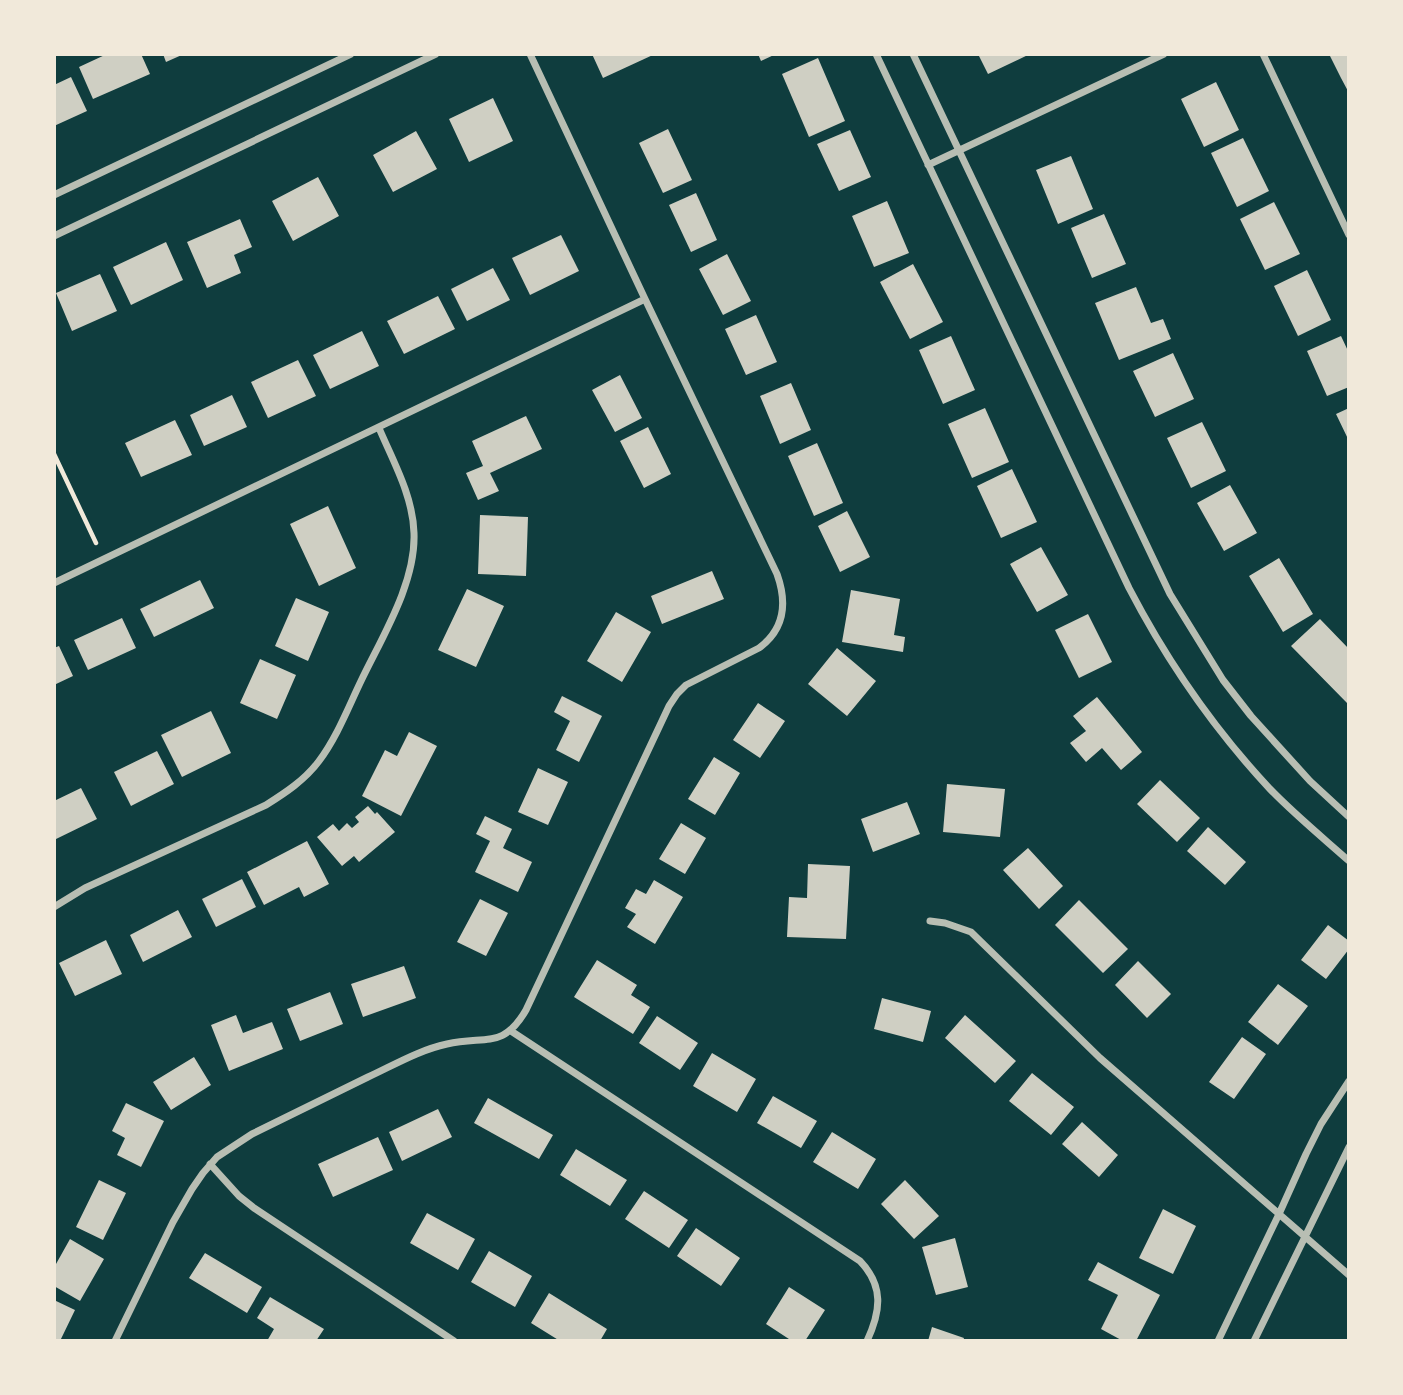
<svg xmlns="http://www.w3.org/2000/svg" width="1403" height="1395" font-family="Quicksand,sans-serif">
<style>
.building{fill:#cfcfc3}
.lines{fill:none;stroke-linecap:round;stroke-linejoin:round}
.path{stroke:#f1e9da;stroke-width:4.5}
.minor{stroke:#b8beb3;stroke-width:7}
</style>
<rect width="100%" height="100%" fill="#0f3d3e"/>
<path class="building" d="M107,54h34l9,20 -57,25 -14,-32z
M163,54h21l-18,8z
M592,54h63l-52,24z
M758,54h18l-15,7z
M978,54h52l-42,20z
M1329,54h20v39l-8,-15z
M818,58l27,63 -36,16 -27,-63z
M71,77l16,34 -33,15v-41z
M1216,82l23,48 -35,17 -23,-48z
M493,98l20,43 -44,21 -20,-43z
M668,129l24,51 -29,13 -24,-50z
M850,130l21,47 -32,14 -22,-47z
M416,131l21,38 -44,23 -20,-37z
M1243,138l26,53 -32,16 -26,-54z
M1071,156l22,53 -35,15 -22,-54z
M318,177l21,39 -46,25 -21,-40z
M696,193l21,47 -26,12 -22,-47z
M887,201l22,52 -35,14 -22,-51z
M1274,202l26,52 -35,16 -25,-51z
M1104,214l22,50 -34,14 -21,-50z
M240,219l12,28 -18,8 7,18 -34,15 -20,-46z
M561,235l18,36 -49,24 -18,-37z
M166,242l17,38 -52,25 -18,-38z
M727,254l24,47 -28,14 -24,-46z
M913,264l30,58 -33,17 -30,-57z
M493,268l17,32 -43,21 -16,-32z
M1307,270l24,50 -33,16 -24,-50z
M100,274l17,37 -45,20 -16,-38z
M1136,287l15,36 12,-4 8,20 -52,21 -24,-57z
M438,296l17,33 -51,25 -17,-33z
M756,315l21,47 -31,13 -21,-46z
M362,331l17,35 -49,23 -17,-34z
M951,336l24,54 -32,14 -24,-54z
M1341,336l8,17v34l-22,9 -20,-45z
M1173,353l21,46 -39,18 -22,-46z
M298,360l18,36 -48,22 -17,-36z
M620,375l22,43 -27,14 -23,-42z
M791,383l20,47 -31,14 -20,-48z
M232,395l15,32 -43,19 -14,-31z
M985,408l24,54 -37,16 -24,-54z
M1349,408v33l-13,-27z
M526,416l16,33 -52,24 9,18 -21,9 -12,-27 17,-7 -11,-25z
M175,420l17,35 -51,22 -16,-34z
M1202,422l24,49 -35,17 -24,-50z
M648,427l23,47 -27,14 -24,-47z
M817,443l26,60 -29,13 -26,-60z
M1012,469l25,53 -36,16 -24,-52z
M1230,485l27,48 -33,18 -27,-48z
M328,506l28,62 -37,18 -29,-62z
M847,511l23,46 -30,15 -22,-46z
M480,515l48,2 -2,59 -48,-2z
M1041,547l27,48 -31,17 -27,-48z
M1279,558l34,56 -30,18 -34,-56z
M712,571l12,28 -62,25 -11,-28z
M200,580l14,28 -60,29 -14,-28z
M467,589l37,17 -28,61 -38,-17z
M851,590l49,9 -6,36 11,2 -2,15 -61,-10z
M296,598l33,14 -21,49 -33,-15z
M616,612l35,20 -29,50 -35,-21z
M1088,614l24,48 -33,16 -24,-48z
M122,618l14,30 -48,22 -14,-30z
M1320,619l29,30v52l-2,2 -56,-57z
M59,646l14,30 -19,9v-37z
M837,648l39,33 -29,35 -39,-32z
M260,659l36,16 -19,44 -37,-16z
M562,696l40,20 -23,46 -23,-12 14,-29 -16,-9z
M1097,697l45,55 -21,18 -19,-22 -16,14 -16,-19 16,-12 -13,-15z
M758,703l27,18 -25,37 -27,-18z
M211,711l20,42 -49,24 -21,-42z
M409,732l28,14 -36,70 -39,-20 23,-46 12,6z
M157,751l17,33 -43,22 -17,-34z
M714,757l26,16 -25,42 -27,-16z
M538,768l30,14 -20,43 -30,-13z
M1160,780l40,38 -23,24 -40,-38z
M947,784l58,5 -5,48 -57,-5z
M81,788l16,31 -43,21v-39z
M907,802l13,32 -47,18 -12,-33z
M368,806l7,8 2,-2 18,20 -36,30 -5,-6 -12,10 -25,-29 16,-13 6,7 8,-8 5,5 7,-6 -4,-5z
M485,816l27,13 -9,19 29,14 -14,30 -43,-20 15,-31 -14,-7z
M681,823l25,15 -21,36 -26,-15z
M1208,827l38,35 -21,23 -38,-34z
M307,841l22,43 -25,13 -5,-10 -35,18 -17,-33z
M1028,848l35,38 -24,23 -36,-39z
M808,864l42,2 -4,73 -59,-2 2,-40 18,1z
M242,879l14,28 -40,20 -14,-28z
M654,880l29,17 -28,47 -28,-17 9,-13 -11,-6 11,-19 10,5z
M480,899l28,14 -22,43 -29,-14z
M1079,900l49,49 -25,24 -48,-48z
M178,910l14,27 -49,25 -13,-27z
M1328,925l21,16v8l-23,30 -25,-19z
M106,940l16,34 -47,22 -16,-33z
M597,960l40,25 -6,10 19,12 -17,27 -59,-37z
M1138,961l33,33 -24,24 -32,-33z
M404,966l12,32 -53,19 -12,-33z
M1278,984l30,22 -30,39 -30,-23z
M330,992l13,32 -43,17 -13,-32z
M882,998l49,13 -8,31 -49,-13z
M236,1015l7,18 29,-11 11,27 -54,22 -18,-46z
M965,1015l51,46 -21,22 -50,-45z
M657,1016l41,27 -18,27 -41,-27z
M1242,1037l24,17 -32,45 -25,-17z
M712,1053l44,26 -19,33 -44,-26z
M194,1057l17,28 -40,25 -18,-28z
M1032,1073l42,34 -23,28 -42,-34z
M773,1096l44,25 -16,27 -44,-25z
M488,1098l65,37 -14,24 -65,-36z
M126,1103l38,18 -23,46 -24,-12 8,-17 -13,-7z
M438,1109l14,28 -50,24 -13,-29z
M1082,1122l36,33 -19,22 -37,-33z
M832,1132l44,27 -18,30 -45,-27z
M378,1137l15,33 -60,27 -15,-33z
M576,1149l51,31 -17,26 -50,-31z
M99,1180l27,13 -23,47 -27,-13z
M905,1180l34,36 -25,23 -33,-35z
M644,1191l44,29 -19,28 -44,-29z
M1163,1209l33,17 -23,48 -34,-16z
M427,1213l48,26 -17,31 -48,-27z
M696,1228l44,30 -19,28 -44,-30z
M955,1238l13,49 -32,8 -14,-48z
M70,1239l34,20 -24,42 -26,-15v-22h2z
M489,1251l43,25 -17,31 -44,-25z
M205,1253l57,34 -15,26 -58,-35z
M1098,1262l62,33 -24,46h-13l-22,-12 17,-34 -30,-15z
M789,1287l36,23 -20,31h-13l-26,-17z
M549,1293l58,36 -7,12h-40l-29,-18z
M270,1297l54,32 -8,12h-49l7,-12 -17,-11z
M54,1300l21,10 -15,31h-6z
M932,1327l32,11 -1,3h-35z"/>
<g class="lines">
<path class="path" d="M54,454l42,89"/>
<path class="minor" d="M876,54l253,534c38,73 84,140 141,201 24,25 52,48 79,72
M913,54l257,540 53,86 28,36 59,65 39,36
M1263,54l86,181
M928,165l236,-111
M54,195l297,-141
M54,236l382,-182
M54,583l591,-284
M54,907l31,-19 181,-83c19,-12 39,-25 53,-44 18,-24 29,-53 42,-80 21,-44 55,-98 53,-148 -1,-37 -21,-72 -35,-105
M930,921l15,2 26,9 129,126 249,217
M511,1031l349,230c24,25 21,50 7,80
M210,1164l29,32 15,12 200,133
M115,1341l58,-119 19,-33 11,-16 14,-16 35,-23c38,-19 77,-38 116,-57 26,-12 51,-27 79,-33 38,-9 56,6 79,-34l143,-304 8,-12 9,-9 73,-37c26,-19 28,-46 18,-74l-132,-275 -115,-245
M1218,1341l61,-127 27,-60 15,-30 28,-43
M1254,1341l95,-194"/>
</g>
<rect width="1403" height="1395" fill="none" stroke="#f1e9da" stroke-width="112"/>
</svg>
